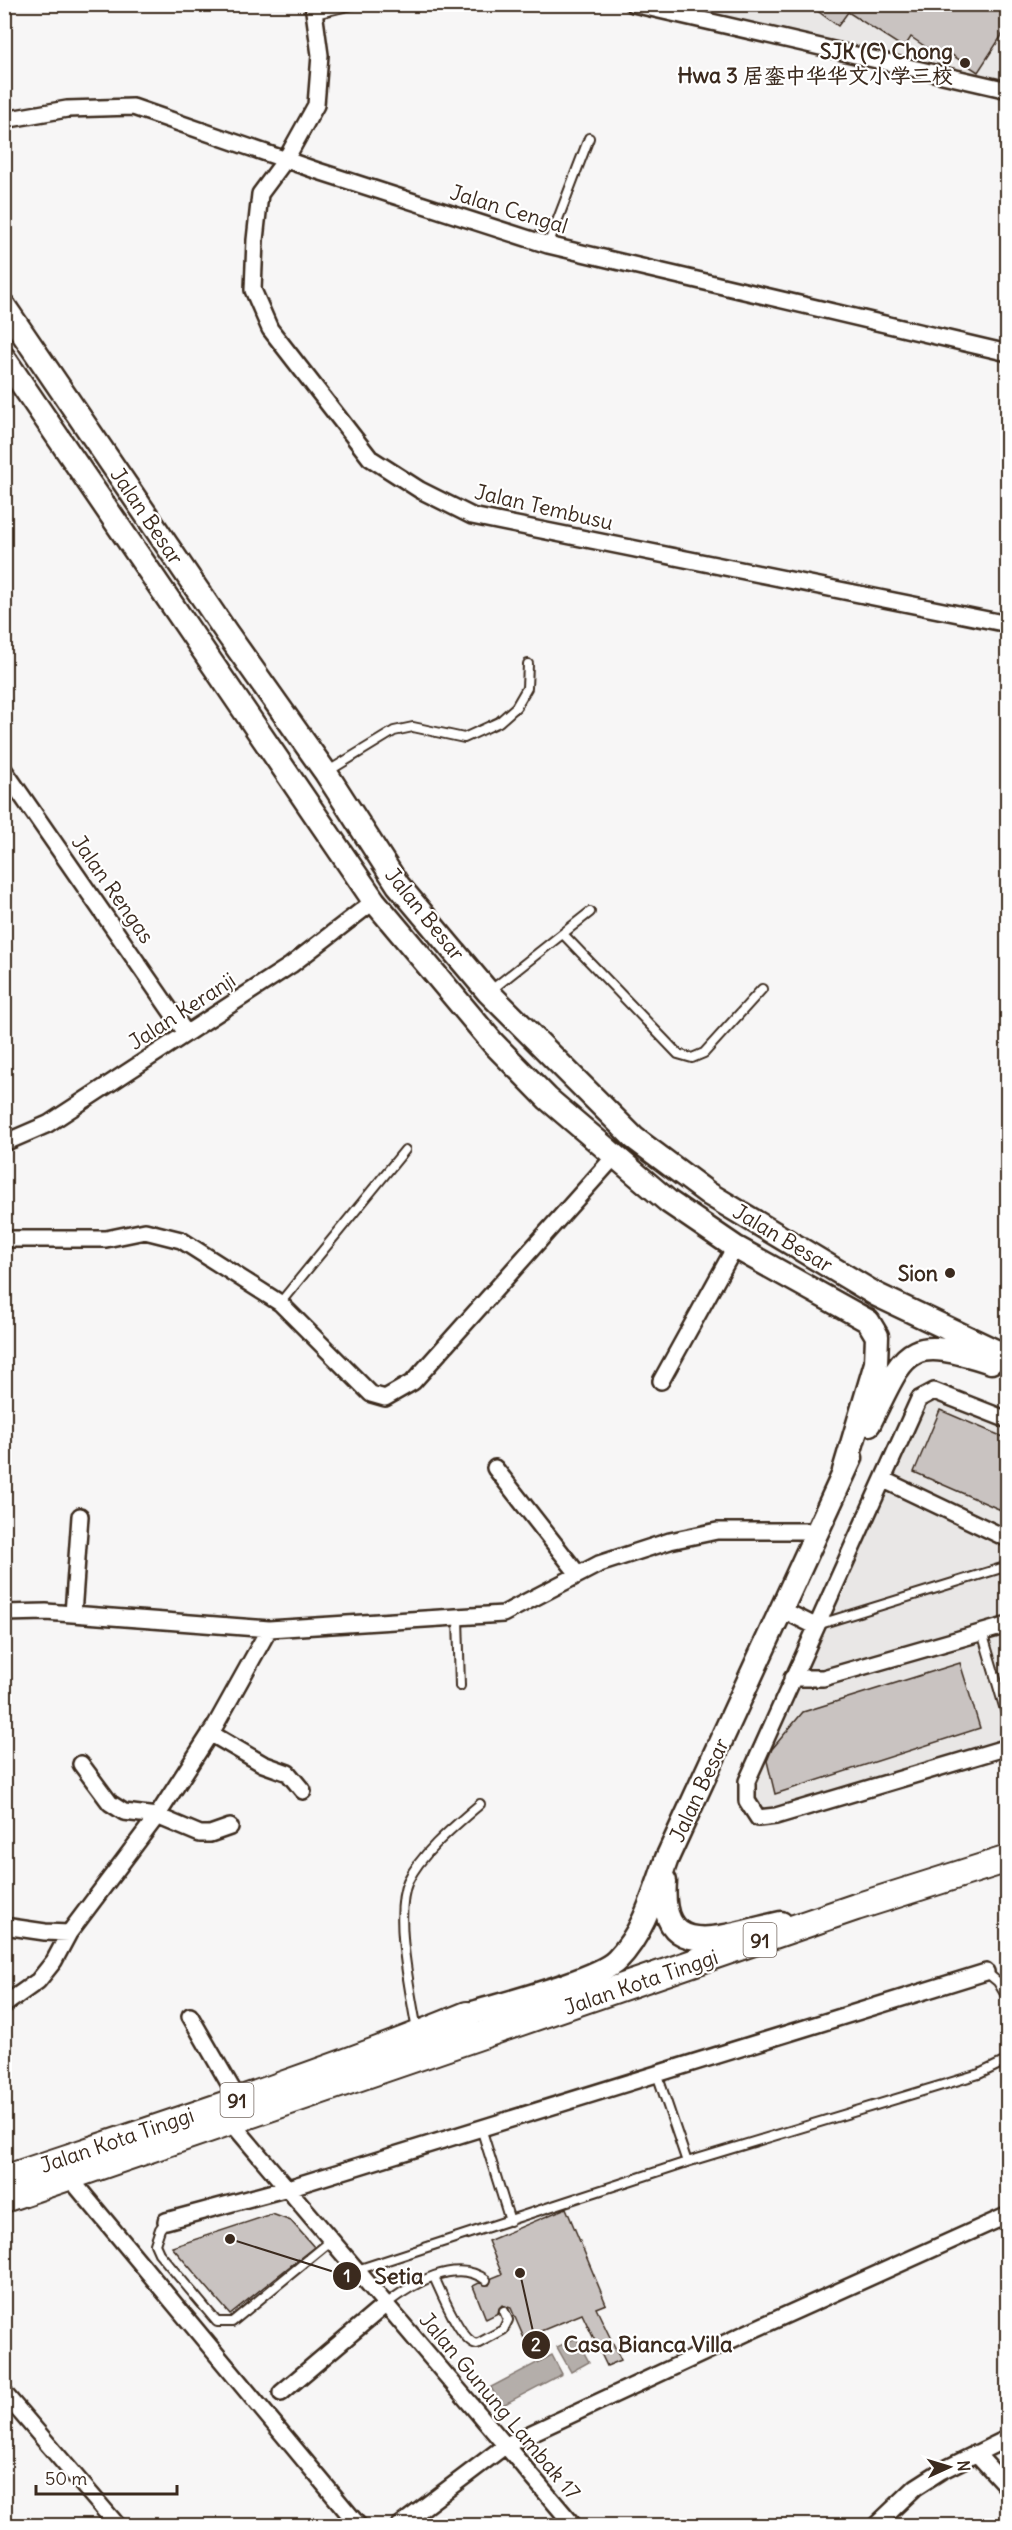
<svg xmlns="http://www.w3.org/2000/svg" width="1012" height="2530" font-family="Delius,'LXGW WenKai TC',sans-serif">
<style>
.built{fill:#e9e7e6}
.water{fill:#b4aeaa;stroke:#847972;stroke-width:1.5}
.building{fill:#c9c3c1;stroke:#3b2a1e;stroke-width:1.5}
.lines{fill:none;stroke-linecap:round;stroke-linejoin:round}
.service-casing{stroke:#3b2a1e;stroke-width:12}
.minor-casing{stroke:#3b2a1e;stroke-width:20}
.secondary-casing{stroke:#3b2a1e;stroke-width:27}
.trunk-casing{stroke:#3b2a1e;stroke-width:30}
.service{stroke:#fff;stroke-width:8}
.minor{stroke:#fff;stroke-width:15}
.secondary{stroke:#fff;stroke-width:22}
.trunk{stroke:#fff;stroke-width:26}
.poi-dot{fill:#3b2a1e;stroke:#fff;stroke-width:2}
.labels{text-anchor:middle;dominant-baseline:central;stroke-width:4.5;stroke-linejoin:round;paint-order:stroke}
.shield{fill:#fff;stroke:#766a62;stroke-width:1.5}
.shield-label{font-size:20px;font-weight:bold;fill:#3b2a1e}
.poi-label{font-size:21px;font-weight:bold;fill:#3b2a1e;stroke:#fff;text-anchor:end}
.street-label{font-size:21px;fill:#3b2a1e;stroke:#fff}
.leader{fill:none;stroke:#3b2a1e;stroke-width:2}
.callout-dot{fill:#3b2a1e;stroke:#fff;stroke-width:2}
.mark-label{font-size:18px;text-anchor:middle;font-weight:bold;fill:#fff}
.callout-label{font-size:22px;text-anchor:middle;font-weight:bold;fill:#3b2a1e;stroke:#fff;stroke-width:4.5;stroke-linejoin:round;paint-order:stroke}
</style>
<rect width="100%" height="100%" fill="#f7f6f6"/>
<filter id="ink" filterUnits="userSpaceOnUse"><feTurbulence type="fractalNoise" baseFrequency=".0167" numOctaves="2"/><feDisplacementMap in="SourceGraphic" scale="12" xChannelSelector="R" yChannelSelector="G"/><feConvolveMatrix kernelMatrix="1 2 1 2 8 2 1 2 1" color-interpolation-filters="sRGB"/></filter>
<g filter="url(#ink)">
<path class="built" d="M672,5h335v78l-264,-62z
M935,1385l72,29v342l-229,67 -21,2 -15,-20 -3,-24 140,-307z"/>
<path class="water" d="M576,2338l13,24 -18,10 -14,-25z
M552,2355l10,19 -61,32 -10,-19z"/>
<path class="building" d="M808,4h200v22l-30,46 -29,-19 -4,7 -34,-23 -7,11 -56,-36 -10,14z
M940,1410l68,29v74l-94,-41z
M960,1663l20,65 -205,66 -8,-33 5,-12 31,-37z
M566,2208l40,96 -10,4 25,52 -14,6 -25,-52 -58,24 -13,-30 -9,-3 -3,3 -1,5 -12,6 -13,-33 6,-3 10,2 3,-7 10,-4 -14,-33z
M272,2214l19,7 23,26 -84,67 -58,-67z"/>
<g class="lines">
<defs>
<path id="service" d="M315,14l41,-10
M548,245l41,-107
M327,772l67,-41 19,-4 51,11 35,-16 17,-15 11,-19 1,-24
M563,934l115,120 14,4 12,-5 58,-64
M490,991l100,-79
M280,1303l125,-153
M458,1618l2,68
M817,1625l191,-59
M982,1632l26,88
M986,1972l12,10 10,17
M417,2031c-6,-37 -24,-116 -9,-150 13,-28 49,-57 72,-77
M657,2074l30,88
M481,2128l29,93
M166,2221l-6,8 -5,15 4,9 58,69h15l100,-82
M357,2270l330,-108 292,-88 29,-14
M434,2277c7,15 27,65 43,67l26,-14 5,-10 -4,-9
M386,2304c26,-20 70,-47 100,-24"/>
<path id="minor" d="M313,4l7,51 -4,50 -30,54 -26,35 -5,46 -2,50 17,39 100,129 50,32 52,26 536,108
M633,4l375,86
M4,120l63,-11 66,-2 185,64 230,74 460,108
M4,770l182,263
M4,1143l44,-19 243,-159 83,-64
M4,1239h102l39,-8 36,9 99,63 91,91 14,4 28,-16 201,-225
M661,1381l74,-134
M1008,1420l-74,-29 -15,8 -172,382v20l11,17 18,-2 232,-69
M495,1468l83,106
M884,1480l124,59
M781,1609l34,17
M4,1613l42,-1 223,17 234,-15 96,-50 71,-23 47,-10h102
M73,1614l7,-98
M792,1678h31l185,-53
M210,1733l53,31 25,9 15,18
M81,1764l29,39 14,9 33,4 43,18h10l20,-7
M4,1926l41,6 24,1 88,-117 58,-90 54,-97
M4,2005l34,-24 16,-20 15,-28
M190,2016l48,83
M231,2122l343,404
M69,2177l290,349
M166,2221l122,-33 698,-216
M4,2393l114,133
M281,2393l105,-89
M976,2453l32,35
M399,2526l107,-81 249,-116 253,-114
M875,2526l41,-39 25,-16 67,-33"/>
<path id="secondary" d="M4,306l222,326 100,141 72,112 90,107 146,146 75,56 168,101 131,62
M4,358l370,543 119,142 55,56 121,103 66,45 133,74 9,15 -1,27 -32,108
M869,1424c37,-74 35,-90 122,-62
M665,1881c-7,86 63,53 116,42
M467,2015c31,-10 131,-35 150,-55 27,-28 37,-66 50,-102l184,-400"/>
<path id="trunk" d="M4,2179c155,-52 312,-102 463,-164
M4,2199l852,-292 152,-48"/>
</defs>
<use href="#service" class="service-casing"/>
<use href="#minor" class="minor-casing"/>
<use href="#secondary" class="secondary-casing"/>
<use href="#trunk" class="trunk-casing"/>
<use href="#service" class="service"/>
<use href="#minor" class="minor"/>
<use href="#secondary" class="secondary"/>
<use href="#trunk" class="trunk"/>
</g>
</g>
<g class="poi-dot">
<circle cx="965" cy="63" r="6"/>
<circle cx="950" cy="1273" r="6"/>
</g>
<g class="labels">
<g class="shield">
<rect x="743.5" y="1923" width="33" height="34" rx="4.5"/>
<rect x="220.5" y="2083" width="33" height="34" rx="4.5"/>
</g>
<g class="shield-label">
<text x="760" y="1940">91</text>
<text x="237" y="2100">91</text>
</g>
<g class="poi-label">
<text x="953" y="51">SJK (C) Chong<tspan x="953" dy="24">Hwa 3 居銮中华华文小学三校</tspan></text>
<text x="938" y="1273">Sion</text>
</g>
<g class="street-label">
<text transform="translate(509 209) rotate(17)">Jalan Cengal</text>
<text transform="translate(544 507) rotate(13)">Jalan Tembusu</text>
<text transform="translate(147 516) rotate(56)">Jalan Besar</text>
<text transform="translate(113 889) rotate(55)">Jalan Rengas</text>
<text transform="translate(425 914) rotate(51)">Jalan Besar</text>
<text transform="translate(182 1011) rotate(-33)">Jalan Keranji</text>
<text transform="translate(783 1238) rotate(31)">Jalan Besar</text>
<text transform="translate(699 1790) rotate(-65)">Jalan Besar</text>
<text transform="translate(641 1982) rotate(-19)">Jalan Kota Tinggi</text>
<text transform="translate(117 2140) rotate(-19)">Jalan Kota Tinggi</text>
<text transform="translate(500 2406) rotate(50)">Jalan Gunung Lambak 17</text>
</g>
</g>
<path class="leader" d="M230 2239L347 2276M520 2273L536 2345"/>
<g class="callout-dot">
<circle cx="230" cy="2239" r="6"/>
<circle cx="520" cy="2273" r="6"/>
<circle cx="347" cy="2276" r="15"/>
<circle cx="536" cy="2345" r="15"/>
</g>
<g class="mark-label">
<text x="347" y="2282">1</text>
<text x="536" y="2351">2</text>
</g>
<g class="callout-label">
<text x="399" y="2284">Setia</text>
<text x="648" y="2352">Casa Bianca Villa</text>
</g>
<rect width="1012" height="2530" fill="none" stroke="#fff" stroke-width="24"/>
<rect x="12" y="12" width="988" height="2506" fill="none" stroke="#3b2a1e" stroke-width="2" filter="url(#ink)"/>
<g transform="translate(949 2467) rotate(86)" stroke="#ffffff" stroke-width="4.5" paint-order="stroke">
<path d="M0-4.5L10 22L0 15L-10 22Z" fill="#3b2a1e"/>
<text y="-9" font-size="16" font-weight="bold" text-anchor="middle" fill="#3b2a1e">N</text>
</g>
<path d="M36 2485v9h141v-9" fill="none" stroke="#3b2a1e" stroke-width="3"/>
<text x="45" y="2485" font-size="18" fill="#3b2a1e" stroke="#ffffff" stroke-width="4.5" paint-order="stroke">50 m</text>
</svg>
